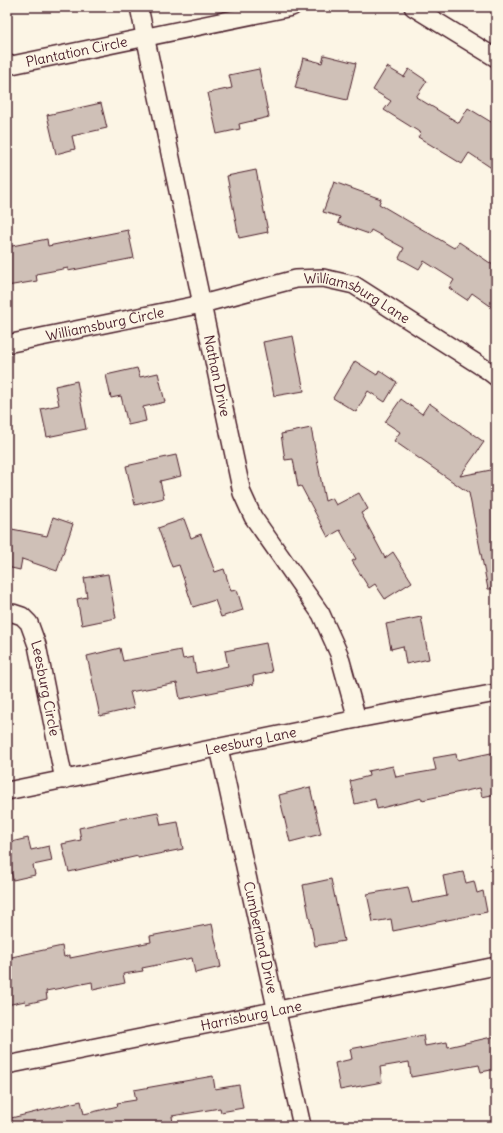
<svg xmlns="http://www.w3.org/2000/svg" width="503" height="1133" font-family="Delius,sans-serif">
<style>
.building{fill:#cfc0b7;stroke:#4a1f2b}
.lines{fill:none;stroke-linecap:round;stroke-linejoin:round}
.minor-casing{stroke:#4a1f2b;stroke-width:20}
.minor{stroke:#fcf5e5;stroke-width:17}
.labels{text-anchor:middle;dominant-baseline:central;stroke-width:3;stroke-linejoin:round;paint-order:stroke}
.street-label{font-size:14px;fill:#4a1f2b;stroke:#fcf5e5}
</style>
<rect width="100%" height="100%" fill="#fcf5e5"/>
<filter id="ink" filterUnits="userSpaceOnUse"><feTurbulence type="fractalNoise" baseFrequency=".025" numOctaves="2"/><feDisplacementMap in="SourceGraphic" scale="8" xChannelSelector="R" yChannelSelector="G"/><feConvolveMatrix kernelMatrix="1 2 1 2 8 2 1 2 1" color-interpolation-filters="sRGB"/></filter>
<g filter="url(#ink)">
<path class="building" d="M324,55l32,8 -9,37 -52,-12 8,-30 19,5z
M387,67l17,10 5,-8 18,12 -11,16 43,26 9,-15 28,17v46l-27,-18 -7,11 -44,-27 3,-4 -37,-23 7,-9 -18,-11z
M259,69l10,48 -30,7 1,5 -23,5 -9,-41 24,-5 -3,-13z
M101,103l6,25 -35,8 3,13 -19,5 -9,-39z
M256,170l12,62 -29,6 -12,-62z
M334,182l47,17 -2,5 75,44 5,-6 37,25v43l-24,-17 -5,7 -18,-12 5,-8 -30,-19 -5,8 -20,-11 5,-10 -33,-18 -2,4 -31,-11 2,-6 -17,-5z
M128,230l6,28 -66,13v-3l-32,6 1,7 -30,5v-39l40,-8 1,7z
M293,336l11,55 -30,5 -11,-54z
M355,361l22,14 2,-5 18,12 -12,20 -17,-11 -12,21 -23,-14z
M137,368l3,9 18,-4 7,29 -22,5 3,14 -18,4 -7,-29 -10,2 -5,-23z
M77,381l9,48 -39,8 -6,-28 18,-4 -4,-19z
M401,399l21,15 7,-11 55,39 -24,34 36,-7v120h-8l-19,-96 -75,-52 6,-9 -15,-10z
M311,428l14,73 7,-3 4,7 23,-12 9,16 -7,4 24,45 8,-6 19,30 -27,17 -10,-15 -6,4 -17,-27 4,-2 -16,-29 -12,7 -27,-51 -3,1 -5,-28 -8,1 -4,-26z
M176,455l5,21 -21,5 4,17 -29,7 -9,-39z
M53,517l20,7 -16,47 -35,-12 -2,11 -13,-3v-39l40,8z
M184,519l7,19 10,-4 14,38 9,-3 7,22 6,-1 6,20 -22,7 -6,-17 -22,7 -14,-42 -7,2 -14,-39z
M108,574l8,44 -34,7 -5,-26 10,-2 -3,-19z
M421,617l8,42 -23,5 -3,-18 -12,3 -5,-25z
M266,643l6,29 -19,4 1,8 -74,15 -3,-16 -47,9 4,16 -34,8 -13,-60 33,-8 3,13 58,-11 2,9 10,-2 3,16 32,-7 -3,-15z
M496,752v42l-14,3 -2,-9 -58,12v-2l-45,11 -2,-10 -20,5 -5,-23 19,-5 -1,-5 25,-5 3,11 40,-7 -3,-12 23,-4 1,6z
M310,787l11,47 -31,8 -11,-47z
M158,812l3,13 17,-3 5,27 -45,9v-2l-69,16 -7,-28 19,-4 -2,-12 31,-7z
M28,838l3,12 18,-4 3,15 -19,4 2,10 -22,5 -3,-14 -3,1v-24z
M463,872l3,11 8,-2 3,12 6,-2 4,21 -94,19 -2,-12 -18,3 -6,-28 41,-7 4,16 35,-7 -4,-20z
M331,879l13,62 -29,5 -12,-61z
M212,924l9,43 -26,6 -3,-15 -50,10 1,3 -20,3 2,9 -32,7 -1,-8 -46,9 1,8 -21,5 -1,-3 -18,4v-47l55,-12 2,11 6,-2v3l81,-16 -1,-6z
M423,1035l2,11 22,-4 1,5 48,-11v33l-15,3 -2,-7 -68,12 -2,-15 -29,5 2,15 -42,8 -5,-27 17,-4 -2,-10z
M213,1076l2,13 24,-4 4,23 -22,4 -1,-4 -48,8 1,7 -16,3h-150v-7l74,-18 3,13 34,-8 -1,-3 19,-3 -2,-10z"/>
<g class="lines">
<defs>
<g id="minor">
<path id="s1" d="M139,7l103,486 11,24 68,97 18,40 18,65"/>
<path d="M413,7l83,51"/>
<path id="s2" d="M7,66l285,-59"/>
<path id="s3" d="M7,344l195,-40 94,-25 27,-1 31,7 133,85 9,7"/>
<path id="s4" d="M7,613h6l9,3 7,7 8,22 27,135"/>
<path id="s5" d="M219,748l83,378"/>
<path id="s6" d="M7,791l350,-72 139,-26"/>
<path id="s7" d="M7,1065l489,-99"/>
</g>
</defs>
<use href="#minor" class="minor-casing"/>
<use href="#minor" class="minor"/>
</g>
</g>
<g class="labels">
<g class="street-label">
<text stroke="none"><textPath href="#s2" startOffset="71">Plantation Circle</textPath></text>
<text stroke="none"><textPath href="#s3" startOffset="362">Williamsburg Lane</textPath></text>
<text stroke="none"><textPath href="#s3" startOffset="100">Williamsburg Circle</textPath></text>
<text stroke="none"><textPath href="#s1" startOffset="377">Nathan Drive</textPath></text>
<text stroke="none"><textPath href="#s4" startOffset="93">Leesburg Circle</textPath></text>
<text stroke="none"><textPath href="#s6" startOffset="249">Leesburg Lane</textPath></text>
<text stroke="none"><textPath href="#s5" startOffset="194">Cumberland Drive</textPath></text>
<text stroke="none"><textPath href="#s7" startOffset="249">Harrisburg Lane</textPath></text>
</g>
</g>
<rect width="503" height="1133" fill="none" stroke="#fcf5e5" stroke-width="24"/>
<rect x="12" y="12" width="479" height="1109" fill="none" stroke="#4a1f2b" stroke-width="1.5" filter="url(#ink)"/>
</svg>
